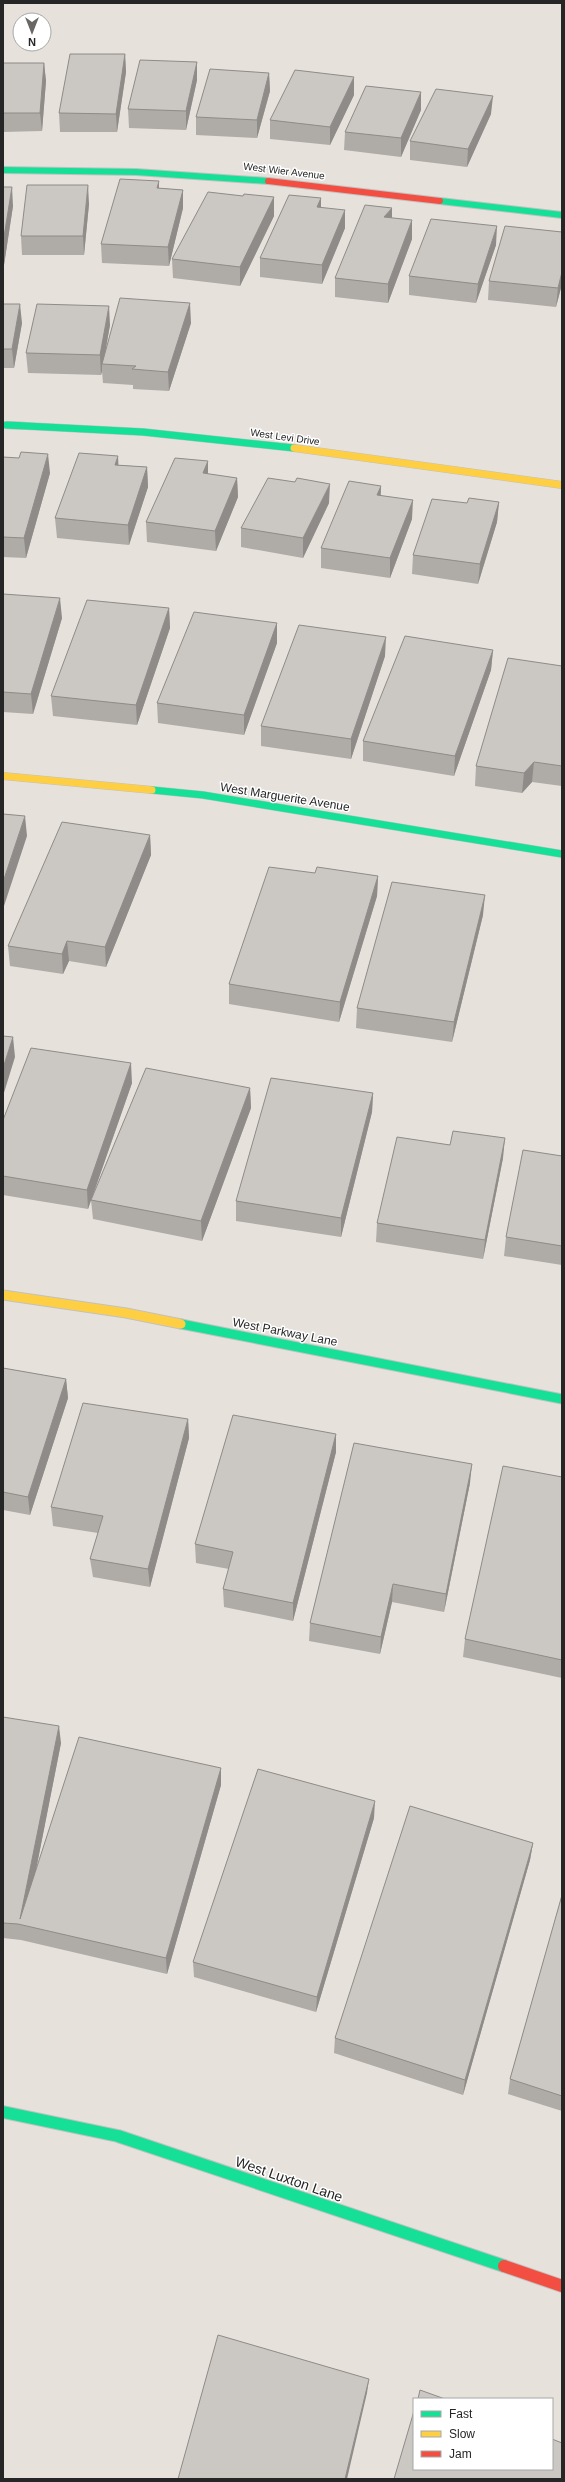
<svg xmlns="http://www.w3.org/2000/svg" width="565" height="2482" font-family="Arial,sans-serif">
<style>
.lines{fill:none;stroke-linecap:round;stroke-linejoin:round}
.fast-far3-casing{stroke:#c2c1c1;stroke-width:8}
.fast-far2-casing{stroke:#c2c1c1;stroke-width:8}
.fast-far1-casing{stroke:#c2c1c1;stroke-width:11}
.fast-casing{stroke:#c2c1c1;stroke-width:14}
.slow-far1-casing{stroke:#c2c1c1;stroke-width:8}
.slow-casing{stroke:#c2c1c1;stroke-width:11}
.jam-far1-casing{stroke:#c2c1c1;stroke-width:8}
.jam-casing{stroke:#c2c1c1;stroke-width:14}
.fast-far3{stroke:#16e098;stroke-width:6}
.fast-far2{stroke:#16e098;stroke-width:7}
.fast-far1{stroke:#16e098;stroke-width:9}
.fast{stroke:#16e098;stroke-width:12}
.slow-far1{stroke:#ffcf43;stroke-width:7}
.slow{stroke:#ffcf43;stroke-width:9}
.jam-far1{stroke:#f24e42;stroke-width:6}
.jam{stroke:#f24e42;stroke-width:12}
.wall{fill:#afaba7}
.shaded-wall{fill:#8e8b88}
.building{fill:#cbc7c2;stroke:#8e8b88}
.labels{text-anchor:middle;dominant-baseline:central;stroke-width:3;stroke-linejoin:round;paint-order:stroke}
.far-street-label{font-size:10px;fill:#262626;stroke:#fff}
.street-label{font-size:12px;fill:#262626;stroke:#fff}
.near-street-label{font-size:14px;fill:#262626;stroke:#fff}
</style>
<rect width="100%" height="100%" fill="#e6e1db"/>
<g class="lines">
<defs>
<path id="fast-far3" d="M3,170l133,2 132,9
M440,201l122,14
M3,425l24,1"/>
<path id="fast-far2" d="M7,425l136,7 151,16
M152,790l51,5 359,59"/>
<path id="fast-far1" d="M181,1324l381,75"/>
<path id="fast" d="M3,2112l115,24 386,130"/>
<path id="slow-far1" d="M294,448l268,37
M3,776l149,14"/>
<path id="slow" d="M3,1295l123,18 55,11"/>
<path id="jam-far1" d="M268,181l172,20"/>
<path id="jam" d="M504,2266l58,20"/>
</defs>
<use href="#fast-far3" class="fast-far3-casing"/>
<use href="#fast-far2" class="fast-far2-casing"/>
<use href="#fast-far1" class="fast-far1-casing"/>
<use href="#fast" class="fast-casing"/>
<use href="#slow-far1" class="slow-far1-casing"/>
<use href="#slow" class="slow-casing"/>
<use href="#jam-far1" class="jam-far1-casing"/>
<use href="#jam" class="jam-casing"/>
<use href="#fast-far3" class="fast-far3"/>
<use href="#fast-far2" class="fast-far2"/>
<use href="#fast-far1" class="fast-far1"/>
<use href="#fast" class="fast"/>
<use href="#slow-far1" class="slow-far1"/>
<use href="#slow" class="slow"/>
<use href="#jam-far1" class="jam-far1"/>
<use href="#jam" class="jam"/>
</g>
<path class="wall" d="M125,54l1,18 -9,60h-57l-1,-19z
M197,62v18l-11,50 -57,-2 -1,-19z
M3,63h41l2,18 -4,50 -39,1z
M269,73l1,18 -13,47 -61,-3v-18z
M354,95l-24,50 -60,-6v-19z
M421,110l-20,47 -57,-7 1,-18z
M491,114l-24,53 -57,-7v-19z
M3,187l10,19 -9,59h-1z
M159,188l24,2v18l-14,58 -67,-3 -1,-19z
M243,196l31,1v19l-34,70 -67,-8 -1,-19z
M321,198v9l24,21 -23,56 -62,-7v-19z
M89,204l-5,51h-62l-1,-19z
M392,218l20,21 -24,64 -53,-6v-19z
M562,232v52l-6,23 -68,-7 1,-19z
M496,245l-20,58 -67,-8v-19z
M3,304l19,19 -8,45h-11z
M191,323l-22,68 -36,-2v-4l-30,-2 -1,-12 -1,4 -73,-2 -2,-20 84,-28 -4,23z
M118,456v9l29,2 1,20 -19,58 -72,-7 -2,-20z
M3,457l47,16 -24,85 -23,-1z
M208,461v13l29,4 1,19 -22,54 -69,-9 -1,-20z
M381,486v9l31,24 -22,59 -69,-10v-20z
M499,502l-2,20 -19,62 -66,-10 1,-19 54,-52z
M329,503l-26,55 -62,-11v-19z
M3,594l59,24 -29,96 -30,-2z
M169,608l1,20 -33,97 -84,-9 -2,-20z
M277,623v20l-33,92 -86,-12 -1,-20z
M493,650l-2,20 -37,106 -91,-15v-20z
M385,656l-34,103 -90,-13v-20z
M562,666v120l-30,-4 -10,11 -47,-7 1,-20z
M150,835l1,20 -45,112 -37,-6 -6,13 -53,-8 -2,-20z
M315,873l63,3 -1,20 -38,126 -110,-18v-20z
M483,915l-31,127 -96,-14 1,-20z
M132,1083l-39,112 157,-107 1,20 -49,133 -109,-22 -2,-19 -3,9 -85,-14v-75z
M373,1093l-1,19 -31,125 -105,-16v-20z
M562,1156v109l-58,-9 2,-19z
M503,1158l-20,101 -107,-17 1,-19z
M3,1368l63,11 2,19 -38,117 -27,-5z
M188,1419l1,19 -39,149 -57,-10 -3,-18 8,-26 -45,-7 -2,-19z
M336,1434v18l-43,169 -69,-14 -1,-18 6,-20 -33,-6 -1,-19z
M562,1477v201l-99,-21 2,-18z
M470,1483l-26,129 -52,-10 -12,52 -71,-13 1,-18z
M3,1717l58,26 -25,126 185,-101v17l-54,189 -146,-34 -18,-2z
M374,1818l-58,194 -122,-35 -1,-15z
M533,1843l-3,17 -67,235 -129,-42 1,-15z
M562,1895v216l-54,-17 2,-15z"/>
<path class="shaded-wall" d="M125,54l1,18 -9,60 -1,-18z
M197,62v18l-11,50v-19z
M44,63l2,18 -4,50 -2,-18z
M269,73l1,18 -13,47v-18z
M354,77v18l-24,50v-18z
M421,92v18l-20,47v-19z
M493,96l-2,18 -24,53 1,-18z
M159,181v18l-2,-11z
M88,185l1,19 -5,51 -1,-19z
M12,187l1,19 -9,59 -1,-22z
M183,190v18l-14,58 -1,-19z
M274,197v19l-34,70v-19z
M321,198v19l-4,-10z
M392,208v19l-8,-10z
M345,210v18l-23,56v-19z
M412,220v19l-24,64v-19z
M497,226l-1,19 -20,58 2,-19z
M562,272v12l-6,23 2,-19z
M190,303l1,20 -22,68 -1,-19z
M20,304l2,19 -8,45 -2,-19z
M109,306l1,19 -7,39h-1v7l-1,4 -1,-20z
M48,454l2,19 -24,85 -2,-20z
M118,456l1,20 -4,-11z
M208,461v20l-5,-8z
M147,467l1,20 -19,58 -1,-20z
M237,478l1,19 -22,54 -1,-20z
M330,484l-1,19 -26,55v-20z
M381,486l-1,19 -3,-10z
M413,500l-1,19 -22,59v-20z
M499,502l-2,20 -19,62 2,-20z
M60,598l2,20 -29,96 -2,-20z
M169,608l1,20 -33,97 -1,-20z
M277,623v20l-33,92v-20z
M386,637l-1,19 -34,103v-20z
M493,650l-2,20 -37,106 1,-20z
M534,762l-2,20 -10,11 2,-20z
M25,816l2,20 -24,73v-27z
M150,835l1,20 -45,112 -1,-20z
M378,876l-1,20 -38,126 1,-20z
M485,895l-2,20 -31,127 2,-20z
M67,941l2,20 -6,13 -1,-20z
M13,1037l2,20 -12,39v-28z
M131,1063l1,20 -44,126 -1,-19z
M250,1088l1,20 -49,133 -1,-20z
M373,1093l-1,19 -31,125v-19z
M505,1138l-2,20 -20,101 2,-19z
M66,1379l2,19 -38,117 -2,-18z
M188,1419l1,19 -39,149 -2,-18z
M336,1434v18l-43,169v-18z
M472,1464l-2,19 -26,129 2,-18z
M393,1584l-1,18 -12,52 1,-17z
M59,1726l2,17 -36,183 -5,-7z
M221,1768v17l-54,189 -1,-16z
M375,1801l-1,17 -58,194 1,-15z
M533,1843l-3,17 -67,235 2,-15z
M369,2379l-2,14 -20,86h-2z"/>
<path class="building" d="M70,54h55l-9,60 -57,-1z
M140,60l57,2 -11,49 -58,-2z
M3,63h41l-4,50h-37z
M210,69l59,4 -12,47 -61,-3z
M295,70l59,7 -24,50 -60,-7z
M366,86l55,6 -20,46 -56,-6z
M436,89l57,7 -25,53 -58,-8z
M120,179l39,2 -2,7 26,2 -15,57 -67,-3z
M27,185h61l-5,51h-62z
M3,187h9l-9,56z
M208,192l35,4 1,-2 30,3 -34,70 -68,-8z
M289,195l32,3 -4,9 28,3 -23,55 -62,-7z
M365,205l27,3 -8,9 28,3 -24,64 -53,-6z
M431,219l66,7 -19,58 -69,-8z
M505,226l57,6v40l-4,16 -69,-7z
M120,298l70,5 -22,69 -36,-3 4,-3 -34,-2z
M3,304h17l-8,45h-9z
M37,304l72,2 -9,49 -74,-2z
M21,452l27,2 -24,84 -21,-1v-80l16,1z
M79,453l39,3 -3,9 32,2 -19,58 -73,-7z
M175,458l33,3 -5,12 34,5 -22,53 -69,-9z
M268,478l27,4 2,-4 33,6 -27,54 -62,-10z
M349,481l32,5 -4,9 36,5 -23,58 -69,-10z
M469,498l30,4 -19,62 -67,-9 19,-56 35,4z
M3,594l57,4 -29,96 -28,-2z
M87,600l82,8 -33,97 -85,-9z
M194,612l83,11 -33,92 -87,-12z
M299,625l87,12 -35,102 -90,-13z
M405,636l88,14 -38,106 -92,-15z
M508,658l54,8v100l-28,-4 -10,11 -48,-7z
M3,814l22,2 -22,66z
M62,822l88,13 -45,112 -38,-6 -5,13 -54,-8z
M269,867l46,6 2,-6 61,9 -38,126 -111,-18z
M392,882l93,13 -31,127 -97,-14z
M3,1036l10,1 -10,31z
M31,1048l100,15 -44,127 -84,-14v-56z
M146,1068l104,20 -49,133 -110,-21z
M271,1078l102,15 -32,125 -105,-17z
M453,1131l52,7 -20,102 -108,-17 20,-86 53,8z
M523,1150l39,6v90l-56,-9z
M3,1368l63,11 -38,118 -25,-5z
M83,1403l105,16 -40,150 -58,-10 13,-43 -52,-9z
M233,1415l103,19 -43,169 -70,-14 10,-37 -38,-8z
M354,1443l118,21 -26,130 -53,-10 -12,53 -71,-14z
M503,1466l59,11v183l-97,-21z
M3,1717l56,9 -39,193 59,-182 142,31 -55,190 -148,-34 -15,-1z
M258,1769l117,32 -58,196 -124,-35z
M410,1806l123,37 -68,237 -130,-42z
M562,1895v201l-52,-17z
M218,2335l151,44 -24,100h-167z
M420,2390l25,9h-27z
M414,2411v58h138v-30l10,4v36h-168z"/>
<g class="labels">
<g class="far-street-label">
<text transform="translate(284 171) rotate(7)">West Wier Avenue</text>
<text transform="translate(285 437) rotate(8)">West Levi Drive</text>
</g>
<g class="street-label">
<text transform="translate(285 797) rotate(9)">West Marguerite Avenue</text>
<text transform="translate(285 1332) rotate(11)">West Parkway Lane</text>
</g>
<g class="near-street-label">
<text transform="translate(289 2179) rotate(19)">West Luxton Lane</text>
</g>
</g>
<rect width="565" height="2482" fill="none" stroke="#262626" stroke-width="8"/>
<rect x="413" y="2398" width="140" height="72" fill="#ffffff" stroke="#a8a8a8"/>
<rect x="421" y="2411" width="20" height="6" fill="#16e098" stroke="#a8a8a8"/>
<text x="449" y="2418" font-size="12" fill="#262626">Fast</text>
<rect x="421" y="2431" width="20" height="6" fill="#ffcf43" stroke="#a8a8a8"/>
<text x="449" y="2438" font-size="12" fill="#262626">Slow</text>
<rect x="421" y="2451" width="20" height="6" fill="#f24e42" stroke="#a8a8a8"/>
<text x="449" y="2458" font-size="12" fill="#262626">Jam</text>
<g transform="translate(32 32) rotate(180)"><circle r="19" fill="#ffffff" stroke="#a8a8a8"/>
<path d="M0-3L7 15L0 10L-7 15Z" fill="#696765"/>
<text y="-6" font-size="11" font-weight="bold" text-anchor="middle" fill="#262626">N</text>
</g>
</svg>
